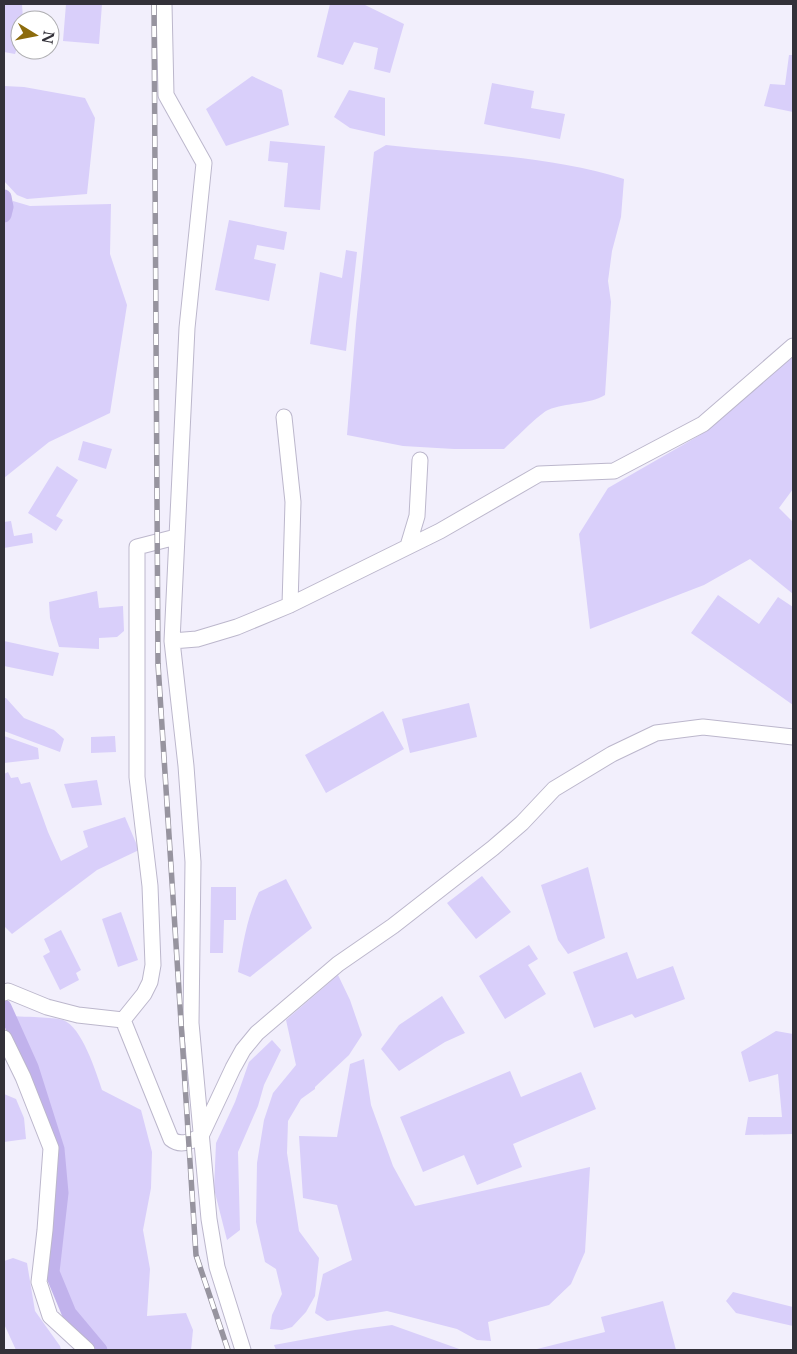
<svg xmlns="http://www.w3.org/2000/svg" width="797" height="1354" font-family="'Libre Baskerville',serif">
<style>
.green{fill:#d9cffa}
.lines{fill:none;stroke-linecap:round;stroke-linejoin:round}
.canal{stroke:#c1b2ec;stroke-width:15}
.minor-casing{stroke:#bcb7cc;stroke-width:17}
.minor{stroke:#fff;stroke-width:15}
.rail-casing{stroke:#97949f;stroke-width:5.5}
.rail{stroke:#fff;stroke-width:4;stroke-dasharray:11;stroke-linecap:butt}
</style>
<rect width="100%" height="100%" fill="#f2effc"/>
<path class="green" d="M4,4h18l1,16h-3v19l-5,15 -11,-2z
M66,4h36l-3,40 -36,-3z
M330,4h33l41,20 -14,49 -16,-4 4,-21 -24,-6 -11,23 -26,-8z
M789,55h4v57l-29,-6 6,-22 15,1z
M252,76l30,14 7,35 -63,21 -20,-37z
M492,83l42,8 -3,17 34,6 -5,25 -76,-15z
M4,86l20,1 61,11 10,20 -8,76 -60,5 -10,-4 -13,-14z
M349,90l36,8v38l-35,-8 -16,-11z
M270,141l55,5 -5,64 -36,-3 4,-44 -20,-2z
M386,145c79,9 161,10 238,34l-3,38 -9,34 -4,30 3,21 -6,93c-17,10 -38,7 -57,15 -9,4 -34,30 -44,39h-50l-51,-3 -56,-11 9,-111 18,-172z
M13,201l17,5 81,-2 -1,50 17,51 -17,108 -61,29 -45,36v-251l5,-21z
M229,220l58,12 -3,18 -27,-5 -3,14 22,5 -7,37 -54,-11z
M346,250l11,2 -11,99 -36,-7 10,-72 22,6z
M793,356v133l-14,19 14,14v72l-43,-35 -46,26 -114,44 -11,-95 29,-46 99,-57z
M83,441l29,8 -6,20 -28,-9z
M57,466l21,14 -22,36 7,4 -7,11 -28,-18z
M11,521l3,15 18,-3 1,10 -29,5v-26z
M97,591l2,17 24,-2 1,25 -7,6 -18,1v11l-40,-2 -9,-29 -1,-16z
M718,595l41,29 19,-27 15,10v98l-102,-72z
M4,641l55,12 -6,23 -49,-10z
M4,698h2l18,20 30,12 10,9 -4,13 -56,-21z
M469,703l8,34 -67,16 -8,-34z
M383,711l21,38 -78,44 -21,-38z
M4,736l34,12 1,11 -35,4z
M115,736l1,16 -25,1v-16z
M8,772l3,6 7,-1 3,7 9,-2 18,50 13,29 27,-14 -5,-16 42,-14 14,33 -42,20 -85,64 -8,-8v-152z
M97,780l5,25 -30,3 -8,-24z
M588,867l17,71 -37,16 -10,-14 -17,-55z
M482,876l29,36 -35,27 -29,-36z
M286,879l26,49 -62,49 -12,-5c5,-28 9,-55 21,-80z
M211,887h25v33h-12l-1,33h-13z
M121,912l17,48 -20,7 -16,-48z
M61,930l20,40 -5,3 3,7 -19,10 -17,-34 7,-4 -6,-13z
M529,945l9,14 -10,6 18,29 -41,25 -26,-43z
M627,952l10,27 36,-13 12,33 -50,19 -3,-4 -38,14 -21,-56z
M338,975l12,25 12,35 -13,20 -34,32v2l-14,10 -13,22 -1,32 12,78 20,27 -4,38 -9,16 -14,15 -10,3 -12,-1 2,-14 10,-21 -6,-25 -11,-7 -9,-40 1,-59 7,-43 9,-27 23,-28 -10,-45z
M442,996l23,37 -20,9 -46,29 -18,-22 18,-24z
M12,1016c12,1 41,1 51,4 19,7 33,52 39,70l39,20 11,42 -1,36 -8,42 7,39 -3,47 39,-3 7,17 -2,20h-85l-32,-36 -16,-42 6,-81 -3,-45 -26,-80z
M776,1031l17,3v100l-48,1 3,-18h34l-4,-43 -29,8 -8,-30z
M272,1040l9,10 -17,35 -6,21 -20,46 2,78 -13,10 -13,-51 2,-46 19,-41 14,-40z
M364,1059l7,46 22,61 22,40 175,-39 -5,85 -14,32 -22,21 -61,17 3,19 -14,-1 -20,-11 -70,-18 -60,10 -12,-8 8,-39 29,-14 -15,-55 -34,-7 -4,-62 38,1 13,-73z
M510,1071l11,26 60,-25 15,37 -83,35 9,23 -45,18 -13,-30 -41,17 -23,-55z
M4,1094l12,5 8,19 2,21 -22,3z
M13,1258l14,5 8,48 25,35 1,4h-45l-12,-26v-63z
M733,1292l60,15v19l-57,-13 -10,-12z
M663,1301l13,49h-143l72,-18 -4,-15z
M392,1325l70,25h-186l-2,-5 81,-15z"/>
<g class="lines">
<path class="canal" d="M4,197l2,10 -2,8
M4,1007l27,60 26,82 4,44 -9,79 17,41 31,37"/>
<defs>
<path id="minor" d="M164,4l2,91 38,68 -17,165 -15,313 14,125 7,96 -2,161 18,196 8,48 26,83
M284,417l9,85 -3,103
M408,546l9,-30 3,-56
M172,641l25,-2 40,-12 53,-22 150,-74 99,-57 75,-3 89,-47 90,-78
M4,993l4,-2 39,16 31,8 45,5 48,119c10,8 20,2 30,-3l32,-68 10,-18 14,-17 81,-69 55,-38 100,-78 29,-25 32,-34 58,-35 44,-21 47,-6 90,10
M123,1020l21,-26 6,-12 3,-17 -3,-79 -13,-109v-230l39,-10
M4,1038l19,39 28,71 -6,82 -6,52 11,34 37,34"/>
</defs>
<use href="#minor" class="minor-casing"/>
<use href="#minor" class="minor"/>
<defs>
<path id="rail" d="M154,4l4,660 38,591 32,95"/>
</defs>
<use href="#rail" class="rail-casing"/>
<use href="#rail" class="rail"/>
</g>
<rect width="797" height="1354" fill="none" stroke="#333139" stroke-width="10"/>
<g transform="translate(35 35) rotate(100)"><circle r="24" fill="#ffffff" stroke="#adadb0"/>
<path d="M0-4L9 19L0 12L-9 19Z" fill="#8c6b0c"/>
<text y="-8" font-size="14" font-weight="bold" text-anchor="middle" fill="#333139">N</text>
</g>
</svg>
